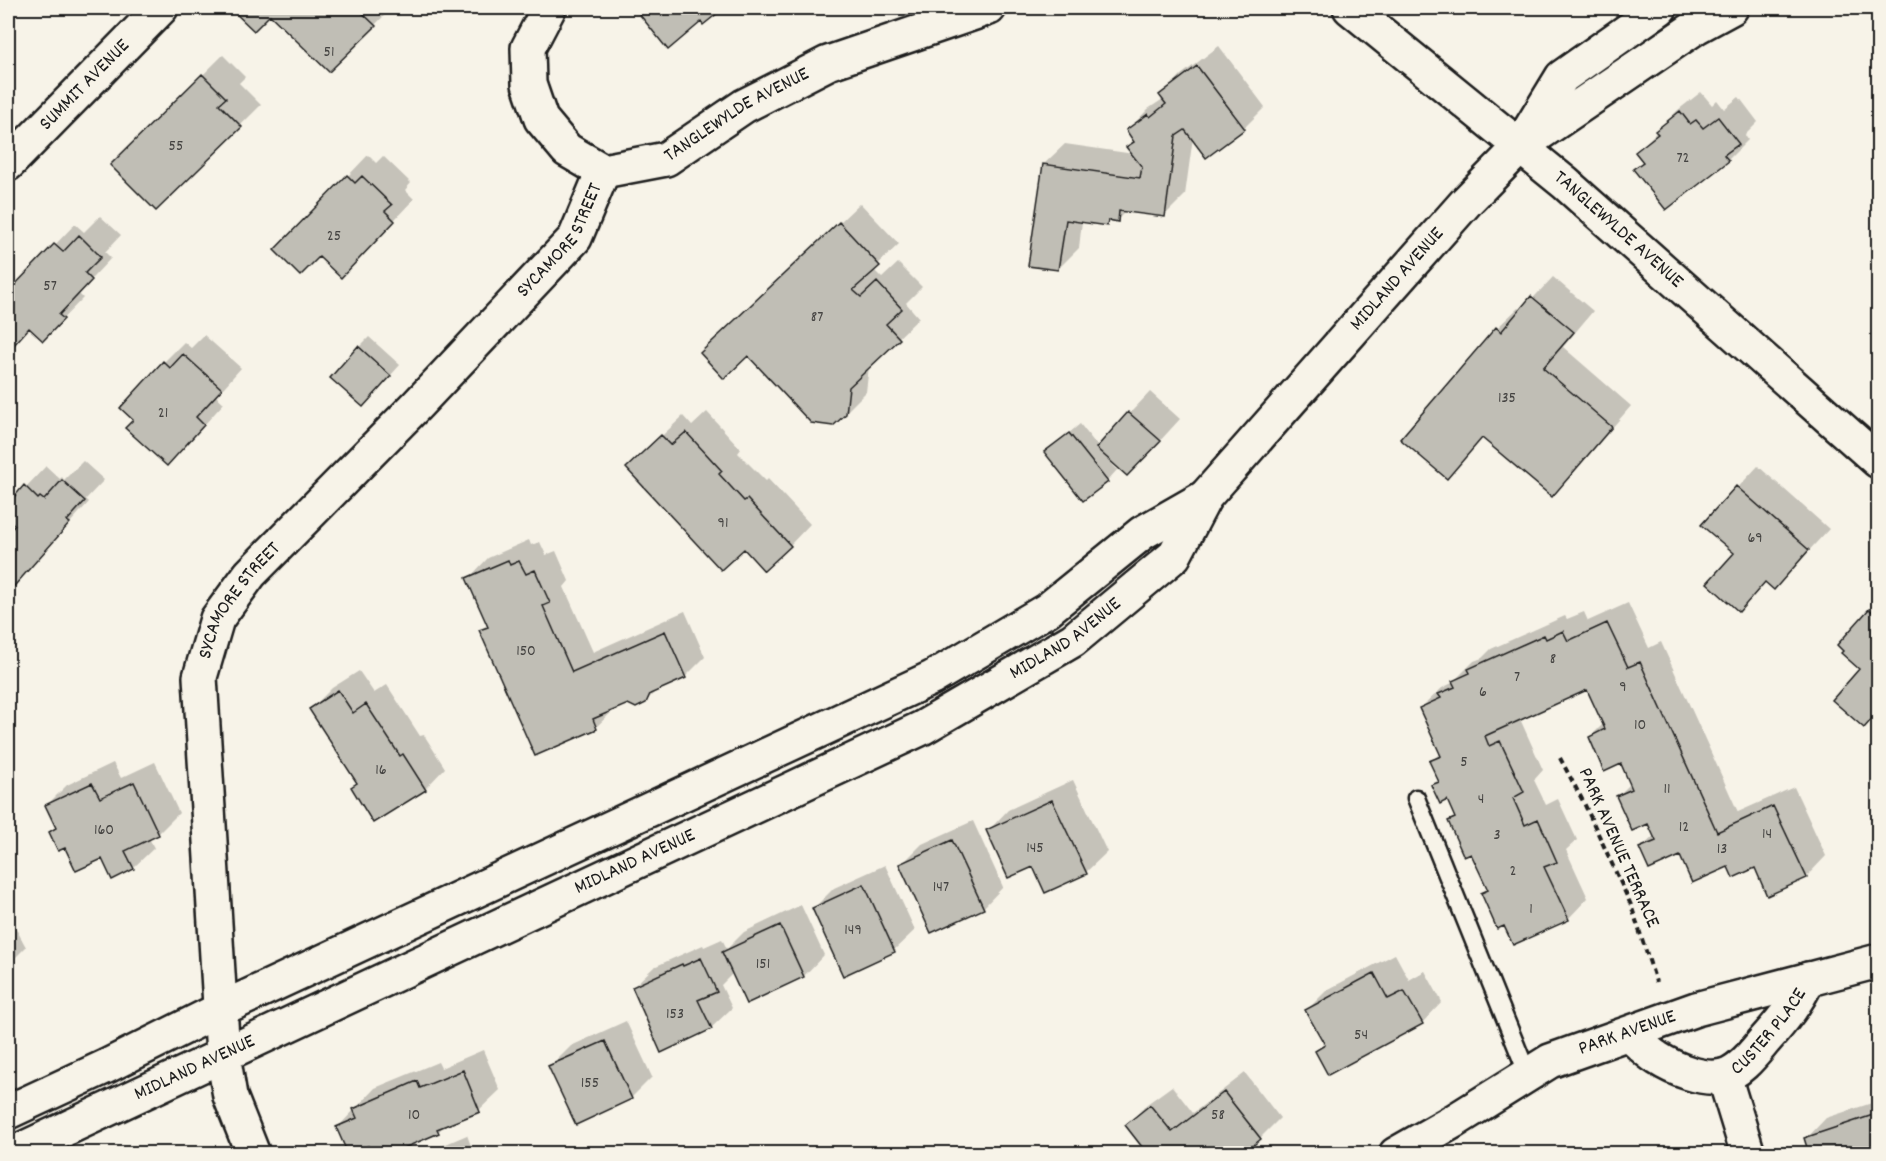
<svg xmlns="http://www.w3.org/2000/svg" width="1886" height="1161" font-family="Dekko,sans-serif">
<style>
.shadow{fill:#0003}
.building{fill:#c0beb5;stroke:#1c1c1c;stroke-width:1.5}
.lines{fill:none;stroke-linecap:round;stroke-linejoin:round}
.lane-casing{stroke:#1c1c1c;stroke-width:21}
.street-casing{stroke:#1c1c1c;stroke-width:38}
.secondary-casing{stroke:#1c1c1c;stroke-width:38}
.path{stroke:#1c1c1c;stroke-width:4;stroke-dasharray:6 4.5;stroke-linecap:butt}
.lane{stroke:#f7f3e8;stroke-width:16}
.street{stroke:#f7f3e8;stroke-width:33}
.secondary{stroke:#f7f3e8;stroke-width:33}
.labels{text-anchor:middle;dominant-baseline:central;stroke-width:6;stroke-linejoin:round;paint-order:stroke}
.number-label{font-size:16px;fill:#454442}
.street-label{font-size:20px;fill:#1c1c1c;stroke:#f7f3e8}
</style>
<rect width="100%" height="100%" fill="#f7f3e8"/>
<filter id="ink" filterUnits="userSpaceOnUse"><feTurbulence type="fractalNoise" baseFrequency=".0167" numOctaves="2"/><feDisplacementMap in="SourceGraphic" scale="12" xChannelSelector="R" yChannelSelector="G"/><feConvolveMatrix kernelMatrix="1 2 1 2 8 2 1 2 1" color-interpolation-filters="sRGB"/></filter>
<g filter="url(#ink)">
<path class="shadow" d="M232,8h160l-63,62 -59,-58 -16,17z
M641,8h81l-19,14 -1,-2 -64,-10z
M1219,46l46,61 -21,21 -37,28 -14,-19 -8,58 -21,21 -37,-6 -10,10 -6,-1 -5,5 -24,-3 -3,27 -21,21 -14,-105 21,-20 69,10 -6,-7 7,-6 -7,-11 20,-21 15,-10 -2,-3 20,-21z
M223,55l22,22 -6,6 22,22 -105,104 -44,-44z
M1701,92l11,13 5,-5 7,9 15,-12 19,25 -13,13 3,5 -20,20 -93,9 9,-9 -7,-8 41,-42z
M368,155l8,8 7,-7 28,27 -6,7 9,9 -53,56 -13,-79z
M860,203l39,41 -26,25 9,9 16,-15 24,24 -16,16 13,15 -50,48 -3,26 -21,21 -97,-59 -25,-21z
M100,216l21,19 -16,17 6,6 -33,35 5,5 -40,41 -13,-12 -16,16 -6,-6v-43l67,-70 9,8z
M1553,277l40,34 -30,36 68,59 -59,68 -20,21 -68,-58 -37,40 -45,-38 95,-111 21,-20 3,3z
M204,335l37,33 -25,28 8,7 -37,41 -52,-24 29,-58 20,-20 7,6z
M369,337l31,28 -27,30 -14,-48z
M1150,392l30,27 -32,35 -40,3 -1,1 10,12 -10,11 -61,-29 34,-28 18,23z
M707,412l34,37 -3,4 28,28 2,-2 42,45 -20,21 -141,-97 34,-32 9,10z
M83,461l21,19 -18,19 3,3 -81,89v-56l9,-10 -9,-8v-11l38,-40 14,13 2,-2 2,3z
M1758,466l71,63 -55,59 -8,-7 -27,29 -3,-57 -33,-28z
M529,540l2,5 9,-3 6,13 10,-4 13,30 -5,6 29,65 92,-41 20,46 -20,20 -27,12 -13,13h-17l-11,5 -21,20 -60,27 -55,-124 7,-6 -20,-45 20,-21z
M1878,601v111l-14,14 -3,-57 -22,-24z
M1628,603l21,45 12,-6 77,170 56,-25 32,69 -20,21 -50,-11 -27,-1 -88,-17 14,-13 -6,-13 -31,-26 13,-13 -9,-21 -32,-25 14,-14 -16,-35 -68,31 23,51 -9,10 12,25 12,-6 19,41 -11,10 22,48 -20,21 -63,5 -23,-30 6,-7 -16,-35 -22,-31 5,-6 -7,-17 -15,-13 6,-6 -8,-17 10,-10 -20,-44 21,-20 10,-5 22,-22 8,-3 9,-9 74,-33 2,3 17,-7 4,9z
M359,671l15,22 13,-8 33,51 4,-1 21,33 -20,21 -67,-7 -47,-73 21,-21z
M155,762l24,51 -21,21 -9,4 5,10 -21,20 -67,-22 -16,-14 7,-6 -10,-21 20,-20 46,-22 8,15z
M1073,780l34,72 -21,20 -52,-7 -46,-34 20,-21z
M973,821l30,66 -20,21 -82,-43 21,-21z
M885,865l30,65 -21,20 -51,24 -30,-65 21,-21z
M801,905l23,50 -20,21 -57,26 -14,-29 -12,12 11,23 -21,20 -78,-41 21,-20 49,-22 1,2 18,-8 5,10 17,-17z
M8,914l18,33 -18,18z
M1395,954l14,26 16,-9 17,31 -20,21 -105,28 8,-8 -18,-33 20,-20z
M626,1021l26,56 -21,21 -81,-31 21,-21z
M483,1050l17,40 -21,20 -33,14 -8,8 -100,-5 37,-39 63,-26 3,6z
M1245,1073l35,45 -20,20 -20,16h-96l3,-4 -20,-25 20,-21 25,-18 21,27z
M1878,1101v53h-67l-5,-15 20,-21z
M467,1135l7,19h-41l6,-7z"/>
<path class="building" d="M230,8h127l19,18 -47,46 -59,-57 -16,16z
M640,8h84l-21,17 -2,-3 -33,28 -32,-40z
M1197,66l48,63 -39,29 -21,-28 -9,6 -11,81 -46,-6 -1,11 -10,-2 -1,6 -41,-6 -8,50 -30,-4 15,-102 97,14 2,-11 -16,-20 8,-5 -8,-12 22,-16 2,3 16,-13 -7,-9z
M202,74l24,24 -7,6 23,23 -86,84 -46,-46z
M1680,111l10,13 6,-4 7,8 15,-11 21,27 -15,11 5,6 -63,49 -33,-41 10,-7 -8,-10 23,-18 -3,-3z
M347,175l8,8 7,-7 30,29 -7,6 10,10 -54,57 -22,-21 -19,19 -26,-26z
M839,222l41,44 -27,24 8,7 16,-15 25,27 -16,15 14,15 -51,48 -3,27 -13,12 -22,-3 -63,-67 -24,23 -24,-26z
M79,235l22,22 -16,16 7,7 -33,35 5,4 -21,22 -14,-13 -15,17 -6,-6v-47l46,-48 9,8z
M1531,296l43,36 -31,36 69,59 -60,70 -70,-59 -35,41 -47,-40 96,-112 5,5z
M358,346l33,30 -28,31 -33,-29z
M183,354l39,35 -26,28 8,8 -37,41 -42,-38 8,-8 -13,-12 43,-47 7,7z
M1128,412l33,29 -34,35 -31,-28z
M686,432l36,39 -3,3 25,27 3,-2 44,47 -27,25 -20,-22 -23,21 -95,-102 35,-33 10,10z
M1069,433l39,49 -25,19 -39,-49z
M62,480l23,21 -18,20 3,2 -62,70v-60l7,-8 -7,-6v-15l16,-19 14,14 2,-2 4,3z
M1736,486l73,64 -35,40 -9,-8 -26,30 -32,-29 27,-30 -33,-28z
M508,560l2,5 9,-4 7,13 9,-4 15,33 -7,3 29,66 93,-41 21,47 -36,16 -4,9 -10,5 -8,-4 -35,15 4,10 -62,27 -56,-126 9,-3 -22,-49z
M1869,609l6,5 2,-2 1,2v98l-14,16 -32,-28 27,-31 -18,-16 2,-2 -6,-6z
M1607,623l21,44 12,-5 77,170 56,-26 34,72 -40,18 -12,-28 -22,10 -5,-11 -36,16 -12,-27 -31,14 -10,-22 17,-7 -8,-17 -16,7 -16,-35 16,-7 -11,-25 -17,8 -15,-35 16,-8 -18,-39 -102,46 4,10 11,-5 24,51 -11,6 12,27 13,-6 19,43 -13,5 25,53 -56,25 -9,-19 -7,3 -16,-36 7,-3 -17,-36 -7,3 -16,-36 7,-3 -8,-18 -7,4 -9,-19 8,-3 -10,-21 12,-5 -22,-48 22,-10 -3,-4 17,-7 -3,-6 18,-8 -2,-4 76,-34 2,4 17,-8 5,10z
M338,690l15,23 13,-9 34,52 3,-2 23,36 -53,33 -22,-36 6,-4 -48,-74z
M134,782l25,53 -34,16 9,18 -22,11 -10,-21 -26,12 -11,-23 -7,3 -9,-19 7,-4 -11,-23 47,-22 8,15z
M1052,800l35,74 -42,19 -12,-26 -25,11 -22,-48z
M952,840l32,69 -53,24 -32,-69z
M864,884l31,68 -52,24 -31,-68z
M780,925l24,52 -58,27 -24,-52z
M701,958l16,34 -19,8 14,29 -51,24 -29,-66 50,-23 1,2z
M1374,973l14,26 16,-8 19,33 -95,51 -13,-24 10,-6 -20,-35z
M605,1041l27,58 -56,26 -28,-59z
M463,1070l17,42 -43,17 2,4 -49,21h-19l-3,-8 -20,8 -12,-27 21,-9 -4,-9 64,-28 3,7z
M1224,1092l37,47 -18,15h-99l2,-2 -21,-27 25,-20 22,27z
M1876,1114l2,8v32h-69l-5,-16z"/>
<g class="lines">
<defs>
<path id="lane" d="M1416,798l112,277"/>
<g id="street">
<path id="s1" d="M549,8l-21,40 1,36 12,35 26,31 36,21 63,-12 78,-53 84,-43 161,-55"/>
<path id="s2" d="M1350,8l215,175 313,278"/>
<path id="s3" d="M8,164l153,-156"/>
<path id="s4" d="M1629,1034c9,8 18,18 28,24 17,11 46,23 66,18 17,-4 31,-23 42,-36 17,-19 32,-37 43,-61"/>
<path d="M1724,1076l24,78"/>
<path id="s5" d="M253,1154l-23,-58 -7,-41 -23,-378 17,-58 33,-45 166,-168 159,-168 28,-67"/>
<path id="s6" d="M1396,1154l58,-33 96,-60 146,-52 182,-48"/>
</g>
<g id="secondary">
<path d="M1526,136l36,-59 98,-69"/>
<path d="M8,1112l99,-46 114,-57 711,-331 115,-68 95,-77 63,-36"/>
<path id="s7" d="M12,1154l910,-426 151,-88 101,-84 31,-59 262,-296 54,-55 175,-119 35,-19"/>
</g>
</defs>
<use href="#lane" class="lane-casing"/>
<use href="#street" class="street-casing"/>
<use href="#secondary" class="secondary-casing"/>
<path class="path" d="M1560,758l24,45 47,102 25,77"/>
<use href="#lane" class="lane"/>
<use href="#street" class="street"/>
<use href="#secondary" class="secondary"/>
</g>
</g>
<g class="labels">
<g class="number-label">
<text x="329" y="52">51</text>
<text x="176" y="146">55</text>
<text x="1683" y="158">72</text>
<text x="334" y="236">25</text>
<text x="50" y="286">57</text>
<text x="817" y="317">87</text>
<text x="1507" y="398">135</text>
<text x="163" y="413">21</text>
<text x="723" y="523">91</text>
<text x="1755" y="538">69</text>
<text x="526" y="651">150</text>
<text x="1553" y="659">8</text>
<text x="1517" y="677">7</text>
<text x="1623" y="687">9</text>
<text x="1483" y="692">6</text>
<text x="1640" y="725">10</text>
<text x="1464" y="762">5</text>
<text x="381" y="770">16</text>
<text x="1667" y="789">11</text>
<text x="1481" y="799">4</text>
<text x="1684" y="827">12</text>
<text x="104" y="830">160</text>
<text x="1767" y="834">14</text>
<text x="1497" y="835">3</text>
<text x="1035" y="848">145</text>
<text x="1722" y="849">13</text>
<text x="1513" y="871">2</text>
<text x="941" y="887">147</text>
<text x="1531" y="909">1</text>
<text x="853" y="930">149</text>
<text x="763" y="964">151</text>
<text x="675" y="1014">153</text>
<text x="1361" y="1035">54</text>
<text x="590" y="1083">155</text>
<text x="414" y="1115">10</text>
<text x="1218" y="1115">58</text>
</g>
<g class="street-label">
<text stroke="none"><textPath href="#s3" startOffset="110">SUMMIT AVENUE</textPath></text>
<text stroke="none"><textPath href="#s1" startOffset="348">TANGLEWYLDE AVENUE</textPath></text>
<text stroke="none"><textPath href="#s2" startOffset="348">TANGLEWYLDE AVENUE</textPath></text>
<text stroke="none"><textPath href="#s5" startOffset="1056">SYCAMORE STREET</textPath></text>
<text stroke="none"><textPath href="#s7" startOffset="1668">MIDLAND AVENUE</textPath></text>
<text stroke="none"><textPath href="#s5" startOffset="570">SYCAMORE STREET</textPath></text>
<text stroke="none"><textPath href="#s7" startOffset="1174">MIDLAND AVENUE</textPath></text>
<text transform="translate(1618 848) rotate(66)">PARK AVENUE TERRACE</text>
<text stroke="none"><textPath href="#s7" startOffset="688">MIDLAND AVENUE</textPath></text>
<text stroke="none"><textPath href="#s4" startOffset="172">CUSTER PLACE</textPath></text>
<text stroke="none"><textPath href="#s6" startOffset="262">PARK AVENUE</textPath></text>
<text stroke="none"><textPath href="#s7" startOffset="202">MIDLAND AVENUE</textPath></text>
</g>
</g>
<rect width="1886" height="1161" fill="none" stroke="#f7f3e8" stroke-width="30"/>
<rect x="15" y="15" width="1856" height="1131" fill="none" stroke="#1c1c1c" stroke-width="2" filter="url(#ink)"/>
</svg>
